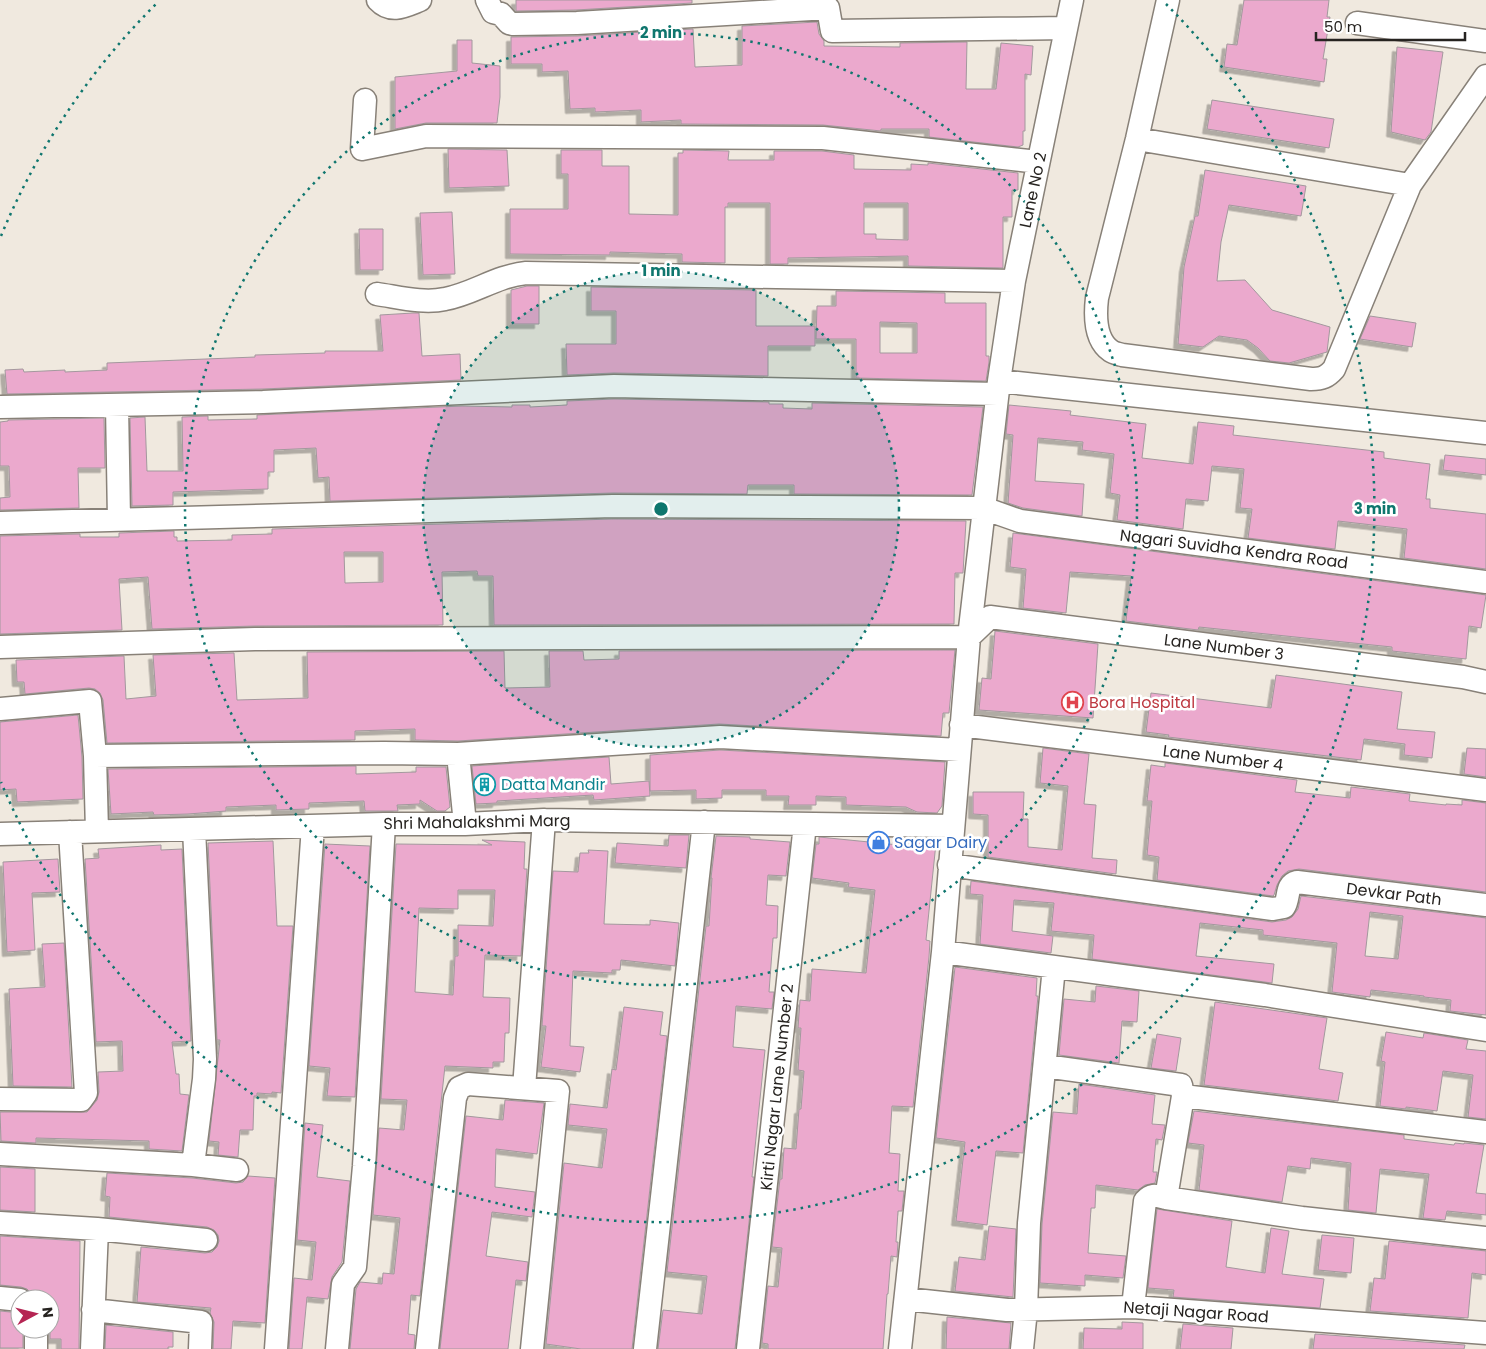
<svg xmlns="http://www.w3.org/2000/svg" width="1486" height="1349" font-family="Poppins,sans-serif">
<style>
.building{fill:#eba9cd;stroke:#a3989d;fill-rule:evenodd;filter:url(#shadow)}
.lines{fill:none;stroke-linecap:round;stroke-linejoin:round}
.minor-casing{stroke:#888178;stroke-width:25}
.minor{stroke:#fff;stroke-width:22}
.ring{fill:none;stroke:#0f766e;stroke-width:2.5;stroke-dasharray:2.5 5}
.labels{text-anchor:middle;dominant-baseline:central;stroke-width:5;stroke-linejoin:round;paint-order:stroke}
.street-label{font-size:16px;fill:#262320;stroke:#fff}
.health-label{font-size:16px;fill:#be3a42;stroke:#fff;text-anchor:start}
.culture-label{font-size:16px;fill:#0d838f;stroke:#fff;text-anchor:start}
.shop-label{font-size:16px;fill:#366cbe;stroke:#fff;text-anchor:start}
.centre{fill:#0f766e;stroke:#fff;stroke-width:2.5}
.ring-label{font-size:15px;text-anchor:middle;font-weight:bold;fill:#0f766e;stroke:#fff;stroke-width:5;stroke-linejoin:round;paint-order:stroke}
</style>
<defs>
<filter id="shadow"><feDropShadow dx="-4.5" dy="4.5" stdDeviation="0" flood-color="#0004"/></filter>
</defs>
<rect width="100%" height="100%" fill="#f0e9df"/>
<path class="building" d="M516,0h176v3l-116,7 -60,1z
M1244,0h85l-2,17h3l-7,42h4l-3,23 -100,-15 3,-23 10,1z
M817,22l2,12 5,7v5l76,1v-4l67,-1 -1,47h30l5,-46 32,3 -2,29 -6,-1v57h-2v14l-5,2 -89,-10v-8h-48v2l-58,-6 -142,-1v-4l-40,2v-12l-46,2v-4l-25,1 -2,-38 -26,1v-8h-31v-27l66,-1 116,-7 2,38 47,-2v-39z
M457,40h15v23l28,3v31l-3,26h-71l-31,6v-52l62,-6z
M1397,47l46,5 -12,80 -6,8 -34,-8z
M1212,100l122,19 -5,29 -122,-19z
M448,149l59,1 2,36 -60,2z
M561,150h41v16h27v48l49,1v-62h5v-3l46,1 -1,9h46v-9h48l32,4v14l57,1v-6l17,1v-2l90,10v17h-6v27h-9v51l-95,-2v-10l-120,2v6h-18v-61h-42v4h-3v56l-43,-1v-8l-72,-2v3l-100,-1v-45h58v-35h-7zM864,203h44v37l-32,-1v-5h-12z
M1205,170l101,16 -5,30 -72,-11 -8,37 -4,39 28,-1 27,30 58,17 -3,25 -38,11 -19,-2 -12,-13 -11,-8 -28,-4 -16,11 -25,-3 6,-77 11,-51h3z
M452,212l3,62 -32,1 -3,-62z
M359,229h24v41h-23z
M527,286h12v38h-28v-34z
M591,287l165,3v36h59v20h-47v30l-154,-3 -47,2 -1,-31h50v-33h-25z
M836,291l109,2v10h41v53h3v6l-3,19 -130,-3v-39h-40l1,-33h19zM880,322l37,1v30h-37z
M413,313h6l3,43 38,-2 1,26 -198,9 -256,5 -2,-24 18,-1 1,3 41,-2v2l42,-2v-7l148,-6v-2l70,-2v-2h58l-3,-36z
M1370,316l46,7 -4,24 -52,-8z
M614,399l155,3v2h14v4l29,1v-6l171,4 -11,88 -178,-1v-9h-46l-1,9 -134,-1 -283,8 -1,-24 -11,1 -2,-30 -42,2v22h-6v17l-95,3v13l-41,1 -2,-88 15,-1 2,54h36l-1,-54 26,-1v4l49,-1v-4l205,-9 50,1v-2h18v2l37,-2v-4z
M1009,405l62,6 -1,4 76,9 -4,34 51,6 5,-42 36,4 -1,9 151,17v6l46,6 -4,35h4v9l56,6v55l-82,-11 3,-29 -69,-8 -3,28 -87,-11 4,-29 -12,-1 4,-39 -32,-3 -4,35 -22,-2 -3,30 -66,-9 3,-25 -10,-2 4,-39 -32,-4 1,-8 -45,-4 -3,43 49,3 -2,32 -59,-8 -15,-5 5,-68 -7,-1z
M104,418l1,50h-27l1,40 -79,2v-12l10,-1 -1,-31h-9v-44l8,-1v-1z
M1445,455l41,4v16l-43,-5z
M613,519l353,2 -3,52h-8l-1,51 -460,1 -1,-49h-15l-1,-5 -35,1 1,53 -188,1 -103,3 -4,-52 -29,2 3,51 -122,4v-98l80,-2v3h39v-4l55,-2v6h3v4l55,-1v-5l40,-1v-5zM344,552h39v30l-38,1z
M1013,533l473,62 -5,33 -12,-2 -3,33 -74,-8v-4l-193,-20 -1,3 -72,-9 5,-45 -61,-4 -4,41 -43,-5 3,-39 -16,-2z
M995,631l103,13 -5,74 -114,-8 3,-32 9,1z
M955,650l-6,63h-6l-2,23 -222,-12 -261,17 -43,-1v-11l-60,2v9l-248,3 -4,-43 -3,-7 -5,-4 -6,-1 -64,6 -1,-12h-7l-1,-22 108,-4 2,43 30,-3 -3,-41 81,-2 3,47 71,-2 -1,-46 197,-1 1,37 45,-1 -1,-36h34l1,9 35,-1v-8z
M1276,675l126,17 -5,37 38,3 -3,26 -28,-3 1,-11 -41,-5 -3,21 -193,-23 1,-2 -23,-3 5,-39 120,15z
M78,715l4,42 1,42 -66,3 -1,-13 -16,1v-68z
M1043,748l46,6 -5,50 12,1 -4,53 25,2 -1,14 -128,-17v-42l-15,-1v-22h51l-1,27h5v28l34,3 6,-64 -28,-3z
M1467,748l19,1v28l-22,-3z
M720,750l225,12 -3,44 -5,7 -20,-1 -11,-5 -60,-2v-8l-30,-1v9h-28l1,-9h-23v-6h-44v8l-26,1v-9l-46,1v-36z
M609,757l2,27 38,-3 1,15 -56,4 -1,-5 -96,6v2l-21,1 -4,-38z
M1165,763l132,17 -2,12 55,6 1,-11 59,7 -1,7 37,4v-1l16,1v-5l24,3v89l-187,-23 -11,2 -6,5 -5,9 -3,10 -1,1 -116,-16 2,-23 -12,-2 5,-54h-5l4,-36 14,2z
M356,766v8l60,-2v-5h30l4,40 -5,4h-8l-17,-11v4l-23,1 1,6h-33l-1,-10 -55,2v6l-33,1v-5l-50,2v4l-38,3 -34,1 -1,-3 -42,2 -3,-45z
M669,835h20l-3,33 -71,-5 2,-20 51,3z
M716,836l34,1v2l40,3 -4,34 -18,-1 -2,30 12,1 -1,32h-4l-4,54h5l-2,17 -36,-3 -3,41 32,3 -13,127h2l-19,172h-77l5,-39 39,4 5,-38 -40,-4 39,-346h3l3,-48h-1z
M819,837l90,9 1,-5 26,2 -10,97 4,1 -1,16 -16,150 -21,-1 -3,47 11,1 -2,37h6l-2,20h-4l-2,31h2l-1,15 -6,-1 -3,38h-1l-4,55h-115v-5l-6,-1 6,-57 10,1 4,-39 -10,-1 8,-68h2l2,-31 12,1 3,-40h2l3,-38 -6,-1 3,-42h-3l2,-28 10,1 2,-32 54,4 4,-38 5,-45 -27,-3 1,-4 -37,-5 4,-34h3z
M482,840l43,2 -1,27h3l-6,87 -36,-1 -2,42 27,1 -1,35h-4l-1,29h-11v6l-48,-2 -25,230 -9,-1 -3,39 7,1 -1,14h-64l6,-60 4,-7 22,2 1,-11 11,1 6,-56 -27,-3 6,-87 25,2 3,-30 -26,-1 15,-255 96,1zM458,890h37l-2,36 -35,-1v31h-3l-2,39 -38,-3 4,-84 39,1z
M273,841l4,85h16l-12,167 -9,-1v2l-15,-1v3h-3l-1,34h-13l-2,27 -20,-2 1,-13 -10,-1 11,-101h-3l-9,-197z
M325,844l45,2 -15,251 -28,-1 3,-28 -21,-2z
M161,845v5l21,-1 9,192 -19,1 4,32h3l1,20 9,1 -7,56 -33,-2v-8l-113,-3v5l-35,-2 -1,-29h87l10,-12 2,-8 -1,-20 25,-1 -1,-30 -26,1 -11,-183 14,-1 -1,-9z
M588,850l20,1 -4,73 46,1v-5l29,3 -4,43 -54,-6 -1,10h-8v3l-39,-2 -3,75 14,1 -4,25 -39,-5 5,-41h-4l11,-155 25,1 2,-19h9z
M58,859l2,33 -28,1 3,57 -28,2 -4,-90z
M971,881l301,41 14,-2 6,-3 6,-8 3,-13 185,22v97l-36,-4 1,-11 -27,-3v-1l-53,-6 -1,7 -38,-5 5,-49 -74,-8v-5l-63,-7 -4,33 78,8 -2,19 -180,-24 2,-24 -43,-4 3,-28 -40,-3 -2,31 41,5 -2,17 -71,-9 3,-49 -13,-1zM1370,912l33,4 -5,43 -33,-3z
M64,943l8,144 -59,-1 -4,-97 36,-2 -3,-43z
M955,967l82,11 -1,18h2l-15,157 -27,-2 -9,74 -31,-4 9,-79 -29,-4z
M1096,986l43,5 -2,31 -15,-1 -3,42 -60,-8 5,-56 31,3z
M1215,1002l112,16 -8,51 24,4 -5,28 -134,-16z
M624,1007l39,5 -3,23 7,1 -35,313h-51l-35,-5 18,-181 38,5 5,-39 -39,-4 2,-21 37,4 5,-39 4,1z
M1386,1032l37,6 1,-5 44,7 -2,9 20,2v68l-18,-2 5,-42 -30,-4 -6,40 -31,-4v2l-26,-3 5,-44 -4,-1z
M1157,1034l24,4 -5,33 -25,-3z
M1079,1084l76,11 -3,29 13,1 -3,15 -6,-1 -3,33h4l-2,11 -10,2 -7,5 -42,-5 -1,23h-4l-3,45 38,3 -3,22 -38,-3v11l-45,-3 2,-59 11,-112 24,2z
M505,1100l39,3 -7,51 -41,-5 -1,38 40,5 -3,25 -40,-5 -6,44 42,6 -2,19 -10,-1 -8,69h-68l26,-233 37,4z
M1194,1111l210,24v4l50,6 1,-2 9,1v-1l20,2 -8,48 10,1v21l-39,-4 -2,9 -22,-2 6,-44 -49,-5 -4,44 -28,-3 3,-47 -40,-5 -1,11 -22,-3 -6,36 -83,-12 5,-45 -16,-2z
M305,1123l18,2 -6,52 33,4 -8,81 -10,15 -4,22 -21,-2 -5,52h-13l5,-71 18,2 4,-38 -19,-2z
M0,1167l35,2v43l-35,-2z
M107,1173l85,5 44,5 7,-1 5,-6 27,2 -10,145 -32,-2 -2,28h-18l1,-27 -4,-9 1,-5 -74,-6 4,-55 64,6 7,-1 5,-5 2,-6 -1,-6 -4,-5 -7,-3 -98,-10 1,-20 -5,-1z
M1157,1209l75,12 -6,46 39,6 6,-45 18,3 -7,43 42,5 -4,29 -147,-11 1,-7 -26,-2z
M989,1226l27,3 -3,68 -58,-6 4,-34 26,3z
M1322,1235l32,3 -3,35 -33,-3z
M0,1236l80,5 -1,108h-18v-10h-11v-40h-17l-1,-5 -5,-5 -6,-2 -21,-2z
M1389,1241l97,10v24l-14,-2 -4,45 -98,-7 4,-33 11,1z
M0,1311l20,2v16h3v19h-23z
M947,1317l64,6 -2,26h-63z
M1122,1322l21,1v26h-60l1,-21 38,1z
M1183,1324l50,4 -2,21h-51z
M106,1325l67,7v15h-5v2h-63z
M1315,1334l150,11 -1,4h-151z"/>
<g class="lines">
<defs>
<path id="minor" d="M378,0c13,14 27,6 42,0
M487,0l6,12 8,2 8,9 4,1 64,-1 251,-15 4,23 234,-3
M1168,0l-31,139 -40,159c-2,17 -2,42 14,53 3,2 8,3 11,4l189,24c11,0 16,-2 23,-10l76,-184 76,-109
M1357,23l129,18
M365,100l-3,49 64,-13 397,2 215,24
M1137,139l273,46
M377,294c21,3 47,10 68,5 28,-5 51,-23 81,-26l488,8
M999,381l487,52
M117,405l2,114
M0,407l263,-5 351,-16 383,8
M0,523l613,-17 370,2 37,13 466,61
M0,647l255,-8 714,-2 21,-20 473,60 23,5
M0,709l90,-8 5,55 2,75
M961,725l525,65
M458,754l7,70
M95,756l289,-3 74,1 262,-17 239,13
M0,834l384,-10h81l79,-4 409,6
M949,865l324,44 11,-2c6,-9 1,-22 13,-25l189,23
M943,952l322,43 221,35
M1045,1066l136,19 2,11 -17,102
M524,1088l20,-268
M1183,1096l303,36
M0,1099l81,1 5,-7 -16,-261
M0,1154l193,11 44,5
M193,1165l11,-86 1,-20 -11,-230
M0,1223l97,6 109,11
M0,1298l20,2
M906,1299l101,11 126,-3 353,26
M1133,1307l12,-106c7,-8 12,-5 21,-3l136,20 184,20
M93,1310l108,12 -1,27
M36,1349v-20
M92,1349l5,-120
M276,1349l37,-523
M337,1349l6,-65 12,-17 9,-101 20,-342
M427,1349l28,-251 4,-10 9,-4 90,7 -26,258
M645,1349l59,-527
M748,1349l57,-525
M900,1349l43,-397 26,-315 30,-256 15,-100 58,-281
M1022,1349l4,-39 3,-87 25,-256"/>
</defs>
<use href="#minor" class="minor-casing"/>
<use href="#minor" class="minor"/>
</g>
<circle cx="661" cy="509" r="238" fill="#0f766e" fill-opacity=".12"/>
<g class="ring">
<circle cx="661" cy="509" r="238"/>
<circle cx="661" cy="509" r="476"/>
<path d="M1 236A714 714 0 0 1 156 4M1166 4A714 714 0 1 1 1 782"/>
</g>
<defs>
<symbol id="hospital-ring" viewBox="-11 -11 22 22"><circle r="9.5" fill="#fff" stroke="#e0444e" stroke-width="1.5"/><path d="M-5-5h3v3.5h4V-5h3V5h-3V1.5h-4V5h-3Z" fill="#e0444e"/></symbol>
<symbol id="building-ring" viewBox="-11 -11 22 22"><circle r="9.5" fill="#fff" stroke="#0f9aa8" stroke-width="1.5"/><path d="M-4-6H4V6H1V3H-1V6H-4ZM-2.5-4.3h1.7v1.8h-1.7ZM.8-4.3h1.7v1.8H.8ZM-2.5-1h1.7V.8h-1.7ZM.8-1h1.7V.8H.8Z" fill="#0f9aa8"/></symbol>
<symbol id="shop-ring" viewBox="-11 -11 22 22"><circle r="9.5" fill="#fff" stroke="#3f7fe0" stroke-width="1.5"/><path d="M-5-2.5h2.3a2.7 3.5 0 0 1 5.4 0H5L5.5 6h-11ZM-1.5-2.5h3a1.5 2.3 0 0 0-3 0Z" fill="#3f7fe0"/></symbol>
</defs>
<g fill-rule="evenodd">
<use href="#hospital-ring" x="1060" y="690" width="25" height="25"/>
<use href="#building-ring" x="472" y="772" width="25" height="25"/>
<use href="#shop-ring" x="866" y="830" width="25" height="25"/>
</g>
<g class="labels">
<g class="street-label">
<text transform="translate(1033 190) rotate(-78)">Lane No 2</text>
<text transform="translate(1234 549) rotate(7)">Nagari Suvidha Kendra Road</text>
<text transform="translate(1224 647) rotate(7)">Lane Number 3</text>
<text transform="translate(1223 758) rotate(7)">Lane Number 4</text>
<text transform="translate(477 822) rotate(-1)">Shri Mahalakshmi Marg</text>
<text transform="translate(1394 894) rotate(7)">Devkar Path</text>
<text transform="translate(777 1087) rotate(-84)">Kirti Nagar Lane Number 2</text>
<text transform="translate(1196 1312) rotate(4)">Netaji Nagar Road</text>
</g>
<g class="health-label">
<text x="1089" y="702">Bora Hospital</text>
</g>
<g class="culture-label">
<text x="501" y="784">Datta Mandir</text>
</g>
<g class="shop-label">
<text x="894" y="842">Sagar Dairy</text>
</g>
</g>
<circle cx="661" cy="509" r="8" class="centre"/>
<g class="ring-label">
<text x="661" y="38">2 min</text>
<text x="661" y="276">1 min</text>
<text x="1375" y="514">3 min</text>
</g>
<g transform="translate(35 1314) rotate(83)"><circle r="24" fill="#ffffff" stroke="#a8a7a6"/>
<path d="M0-4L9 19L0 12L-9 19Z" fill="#b52553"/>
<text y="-8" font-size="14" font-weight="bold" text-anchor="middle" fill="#262320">N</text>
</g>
<path d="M1316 32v8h149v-8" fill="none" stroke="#262320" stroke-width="2.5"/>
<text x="1324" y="32" font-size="15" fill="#262320" stroke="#ffffff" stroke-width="4" paint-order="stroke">50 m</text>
</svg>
